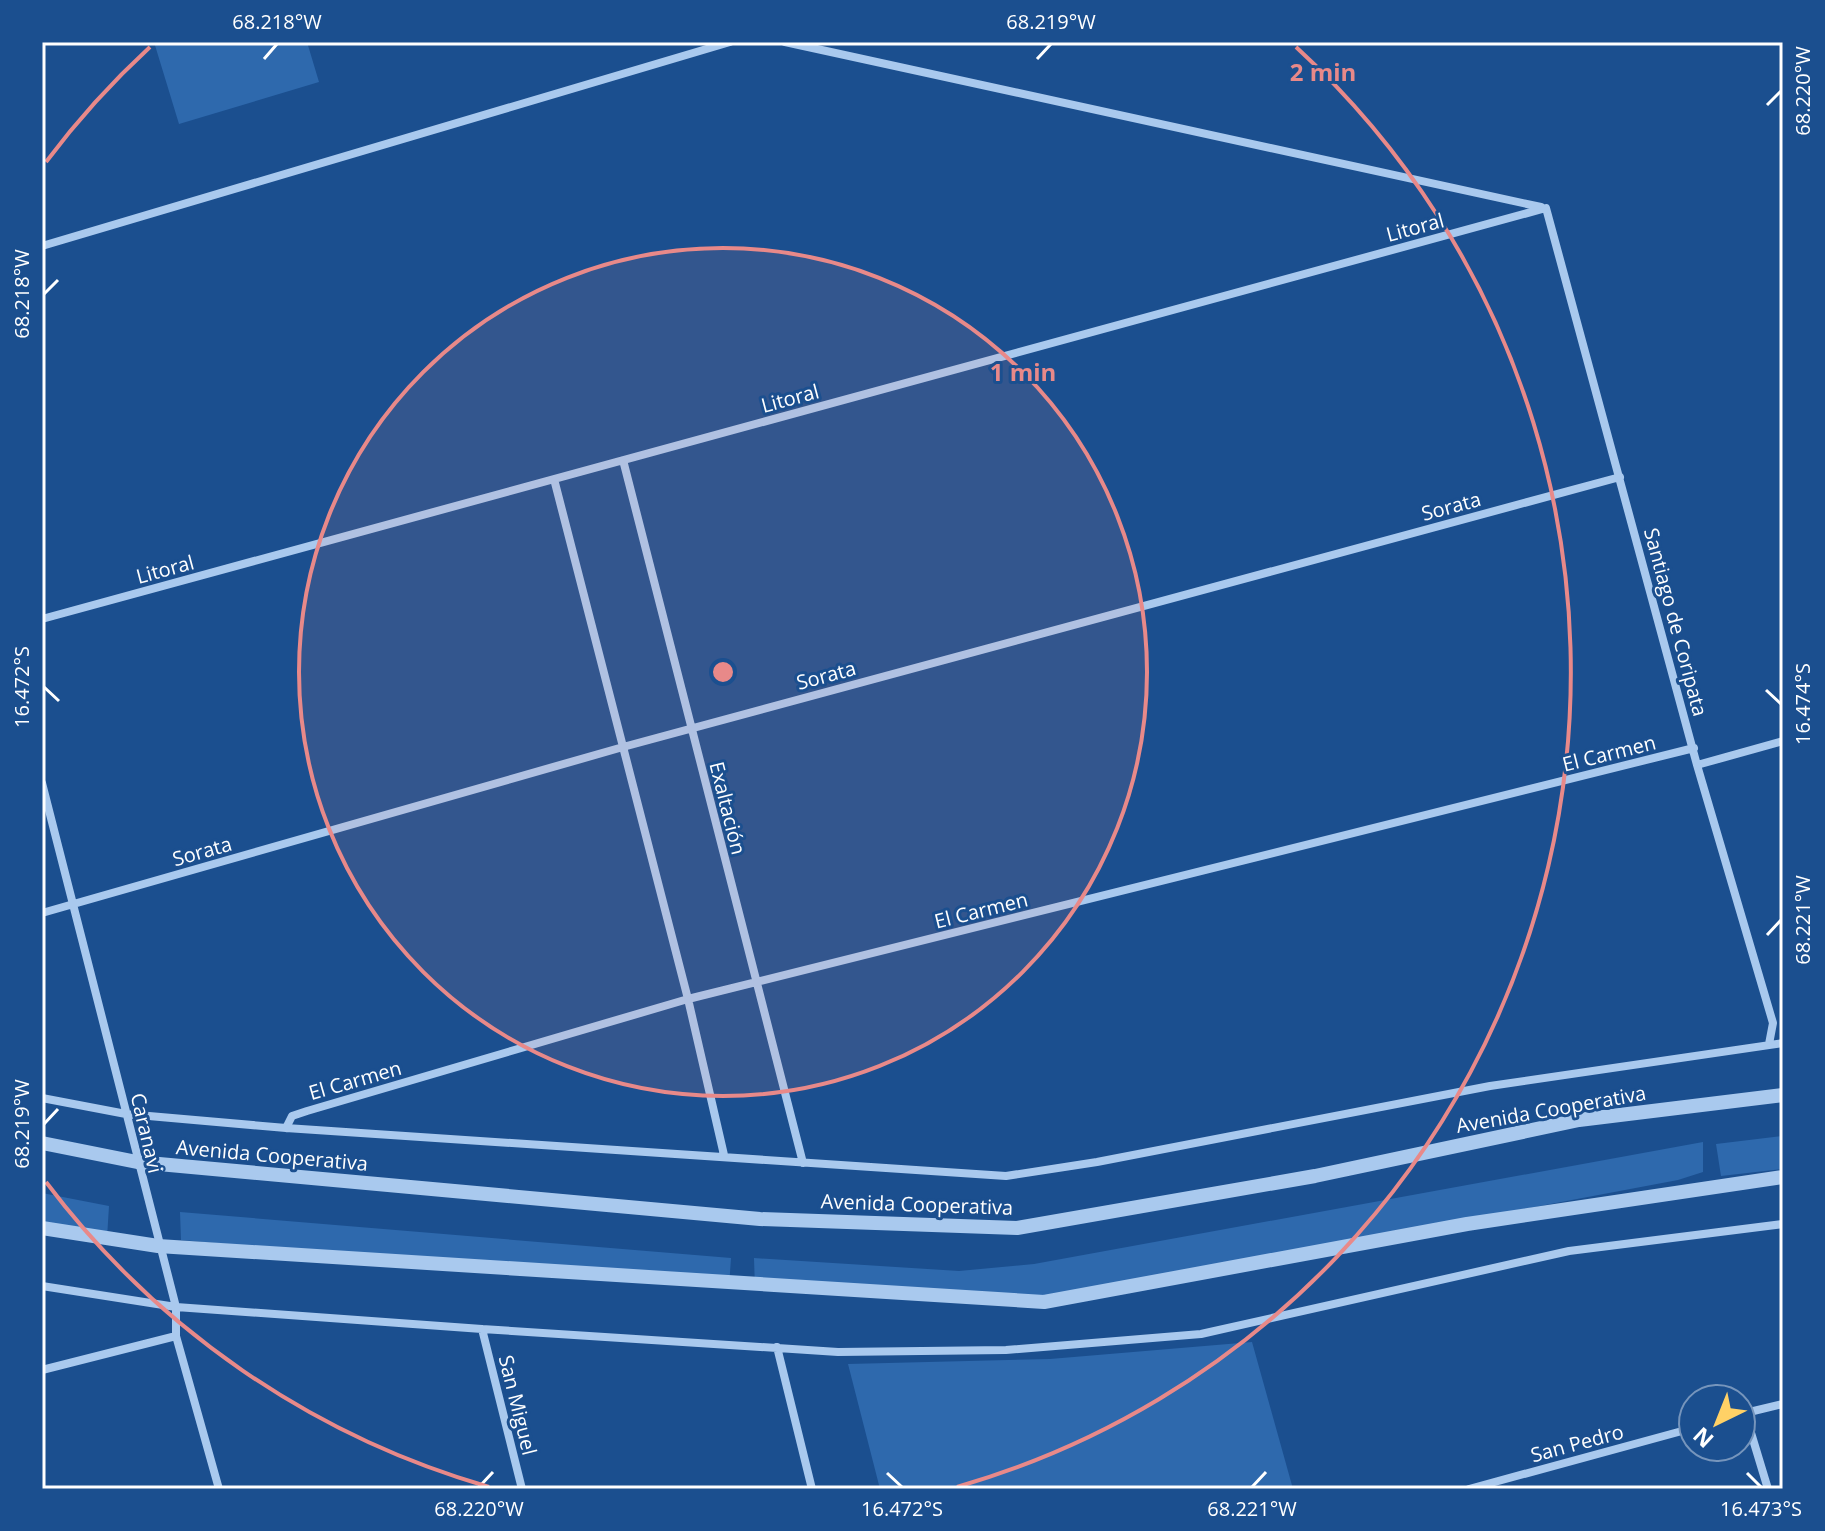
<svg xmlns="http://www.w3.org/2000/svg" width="1825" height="1531" font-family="'Open Sans',sans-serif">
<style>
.green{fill:#2e69ad}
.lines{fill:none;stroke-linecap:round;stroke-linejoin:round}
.minor{stroke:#a9c9ee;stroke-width:8}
.tertiary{stroke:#a9c9ee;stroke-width:14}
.ticks{fill:none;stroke:#fff;stroke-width:3}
.ring{fill:none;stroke:#e88989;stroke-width:4}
.labels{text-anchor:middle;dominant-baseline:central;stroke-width:6;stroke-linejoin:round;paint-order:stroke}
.street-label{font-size:20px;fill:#fff;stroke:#1b4f8f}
.centre{fill:#e88989;stroke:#1b4f8f;stroke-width:4}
.ring-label{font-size:24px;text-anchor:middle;font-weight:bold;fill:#e88989;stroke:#1b4f8f;stroke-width:6;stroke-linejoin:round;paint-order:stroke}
.neatline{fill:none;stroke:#fff;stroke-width:3}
.ticks-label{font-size:20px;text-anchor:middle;fill:#fff}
</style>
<rect width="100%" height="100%" fill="#1b4f8f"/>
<path class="green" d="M154,42h153l12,40 -140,42z
M1783,1136v33l-62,7 -5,-32z
M1703,1142v30l-25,8 -640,121 -283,-12 -1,-31 205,13 75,-7z
M42,1193l67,13 -2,32 -65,-11z
M180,1212l551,46 -2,29 -548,-47z
M1252,1342l41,147h-413l-32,-125 202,-5z"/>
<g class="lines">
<path class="minor" d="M785,42l756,165
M1546,208l151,557 76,258 -4,21
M42,246l688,-204
M623,460l180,703
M554,479l134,520 36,156
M42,619l1504,-411
M1697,765l86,-24
M42,783l134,524v29l43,153
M42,913l581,-166 997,-270
M42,1098l84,16 160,14 720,48 91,-14 393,-76 293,-43
M286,1128l6,-12 15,-5 381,-112 1006,-251
M42,1286l134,21 306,22 356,23 168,-2 195,-16 368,-83 214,-27
M482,1329l40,160
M777,1347l35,142
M42,1370l134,-34
M1745,1413l23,76
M1741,1414l42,-10
M1469,1489l224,-61"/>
<path class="tertiary" d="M42,1143l95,19 623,57 257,9 298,-52 264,-56 204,-25
M42,1228l116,18 886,56 423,-78 316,-47"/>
</g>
<path class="ticks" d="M264,59l13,-15M1037,59l14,-15M1767,105l14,-14M44,294l14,-14M44,687l15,14M1766,690l15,14M1767,935l14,-15M44,1124l14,-15M887,1473l15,14M1747,1473l14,14M479,1487l14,-15M1252,1487l14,-15"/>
<circle cx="723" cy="672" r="424" fill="#e88989" fill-opacity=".12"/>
<g class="ring">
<circle cx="723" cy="672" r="424"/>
<path d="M489 1487A848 848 0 0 1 46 1182M46 162A848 848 0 0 1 150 47M1296 47A848 848 0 0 1 957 1487"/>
</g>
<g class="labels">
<g class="street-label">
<text transform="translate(1415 227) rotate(-15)">Litoral</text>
<text transform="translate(790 398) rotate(-15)">Litoral</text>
<text transform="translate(1451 506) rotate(-15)">Sorata</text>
<text transform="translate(165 569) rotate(-15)">Litoral</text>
<text transform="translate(1676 622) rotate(75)">Santiago de Coripata</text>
<text transform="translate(826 675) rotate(-15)">Sorata</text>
<text transform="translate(1609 753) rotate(-14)">El Carmen</text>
<text transform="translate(728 808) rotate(76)">Exaltación</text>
<text transform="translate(202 851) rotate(-16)">Sorata</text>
<text transform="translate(981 910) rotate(-14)">El Carmen</text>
<text transform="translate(355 1080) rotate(-16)">El Carmen</text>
<text transform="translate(1551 1109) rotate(-10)">Avenida Cooperativa</text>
<text transform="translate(147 1133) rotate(77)">Caranavi</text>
<text transform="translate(272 1155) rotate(5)">Avenida Cooperativa</text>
<text transform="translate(917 1204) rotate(2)">Avenida Cooperativa</text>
<text transform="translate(518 1405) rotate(76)">San Miguel</text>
<text transform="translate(1577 1443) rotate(-15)">San Pedro</text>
</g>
</g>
<circle cx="723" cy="672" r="12" class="centre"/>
<g class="ring-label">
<text x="1323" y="81">2 min</text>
<text x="1023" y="381">1 min</text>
</g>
<rect width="1825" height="1531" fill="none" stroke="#1b4f8f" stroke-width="88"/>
<g transform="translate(1717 1423) rotate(223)"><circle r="38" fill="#1b4f8f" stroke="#7695bc" stroke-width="2"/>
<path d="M0-6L14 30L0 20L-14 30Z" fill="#ffd166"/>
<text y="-12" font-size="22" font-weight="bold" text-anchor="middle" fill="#ffffff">N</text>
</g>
<rect x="44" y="44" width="1737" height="1443" class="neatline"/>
<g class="ticks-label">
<text x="277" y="29">68.218°W</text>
<text x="1051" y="29">68.219°W</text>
<text transform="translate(1803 91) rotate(-90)" y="7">68.220°W</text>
<text transform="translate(22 294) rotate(-90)" y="7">68.218°W</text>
<text transform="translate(22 687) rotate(-90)" y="7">16.472°S</text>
<text transform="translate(1803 704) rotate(-90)" y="7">16.474°S</text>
<text transform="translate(1803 920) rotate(-90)" y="7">68.221°W</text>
<text transform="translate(22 1124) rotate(-90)" y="7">68.219°W</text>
<text x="479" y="1516">68.220°W</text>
<text x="902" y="1516">16.472°S</text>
<text x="1252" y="1516">68.221°W</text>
<text x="1761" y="1516">16.473°S</text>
</g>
</svg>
